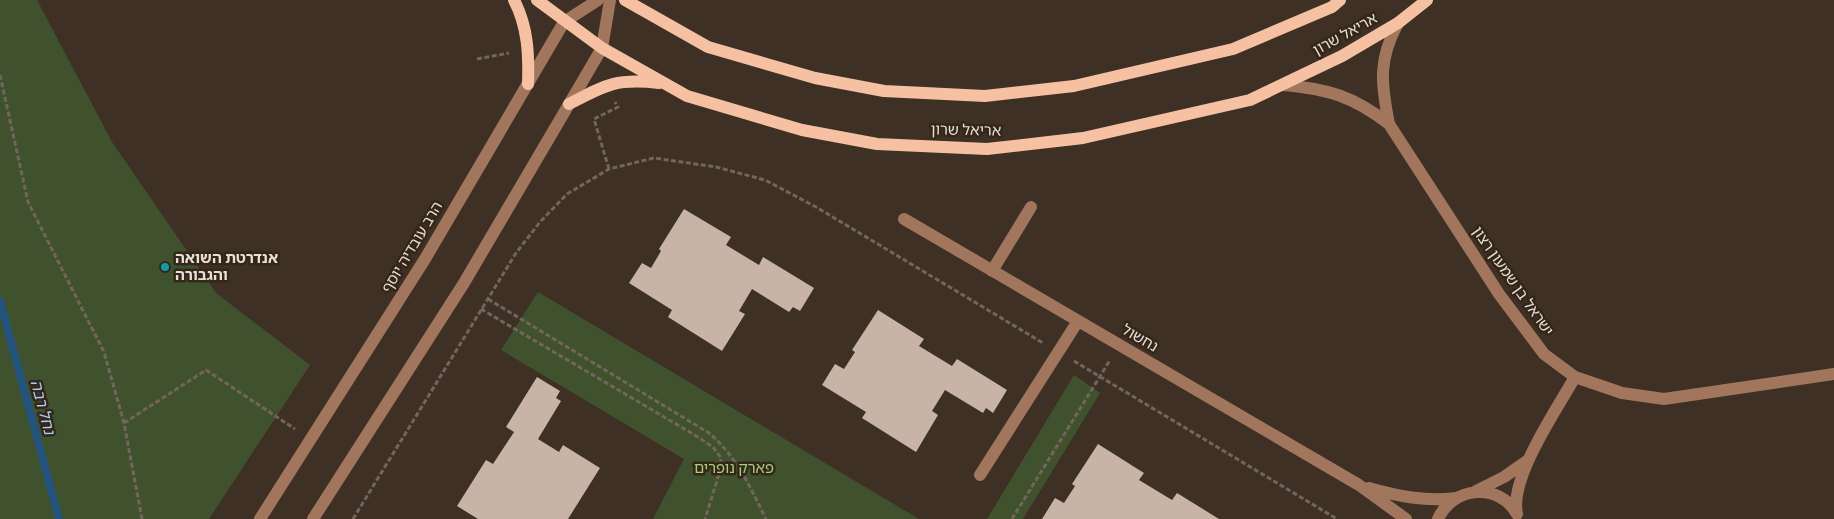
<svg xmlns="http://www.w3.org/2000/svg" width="1834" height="519" font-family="'Roboto Condensed','Noto Sans Hebrew',sans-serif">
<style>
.green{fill:#40522d}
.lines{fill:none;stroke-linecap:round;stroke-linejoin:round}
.stream{stroke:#24547d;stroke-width:8}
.building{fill:#c7b4a6}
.path{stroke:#72655b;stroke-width:3;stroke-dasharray:5 2.5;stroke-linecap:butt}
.minor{stroke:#a1765d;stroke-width:12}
.major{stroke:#f6c1a2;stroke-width:12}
.culture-dot{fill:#0f9aa8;stroke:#34271a;stroke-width:2}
.labels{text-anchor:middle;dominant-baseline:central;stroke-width:5;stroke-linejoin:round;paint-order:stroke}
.street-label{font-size:15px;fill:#e7ded6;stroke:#34271a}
.poi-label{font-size:15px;font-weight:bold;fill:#e7ded6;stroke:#34271a;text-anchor:start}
.park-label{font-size:15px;fill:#a6cf7e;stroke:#34271a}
.water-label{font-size:16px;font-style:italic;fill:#a7d0f7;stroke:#34271a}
</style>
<rect width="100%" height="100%" fill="#3e3024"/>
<path class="green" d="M0,0h37l75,142 104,151 94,72 -101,154h-209z
M538,292l381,227h-266l31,-60 -183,-109z
M1074,375l26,18 -77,126h-36z"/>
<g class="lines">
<path class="stream" d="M0,301l59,218"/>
</g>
<path class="building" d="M684,209l47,28 -5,8 33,20 4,-8 51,31 -14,23 -7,-4 -4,5 -37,-23 -13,22 6,3 -23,37 -54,-34 4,-7 -43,-27 13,-20 9,5 10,-17 -2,-2z
M878,310l46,29 -5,7 33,20 5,-7 50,31 -14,23 -7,-5 -3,5 -38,-23 -13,21 6,4 -22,37 -54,-34 4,-6 -44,-27 13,-21 9,5 11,-17 -3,-2z
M537,377l23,14 -4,7 5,3 -23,38 21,13 4,-7 37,23 -32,51h-90l-21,-13 29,-46 7,4 21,-32 -8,-5z
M1098,444l46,29 -5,7 33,20 5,-7 42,26h-177l13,-21 9,5 11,-17 -3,-2z"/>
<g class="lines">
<path class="path" d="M477,59l32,-6
M0,75l28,127 76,150 20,71 18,96
M609,169l-15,-50 24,-12 -3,-5
M488,299l221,134c28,24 41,54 57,86
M481,309l212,125 20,13 8,11 -2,16 -14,45
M1074,361l263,158
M124,423l82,-53 89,59
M353,519l163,-266 24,-31 27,-28 42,-25 45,-11 62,9 49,13 51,27 227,136
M1012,519l98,-159"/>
<path class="minor" d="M1283,85c45,4 70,11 106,39l110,170 45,60 31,23 47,16 42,6 170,-25
M1389,124c-8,-41 -11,-64 9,-101
M904,219l455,266 47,34
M992,271l39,-64
M980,475l98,-154
M1369,488c28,8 57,14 87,10
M1476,491l28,-14 23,-16
M1517,514c-8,-36 40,-105 58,-137
M260,519l165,-260 139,-237 34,-22
M313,519l151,-236 138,-235 8,-48
M1438,519c15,-33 61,-37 79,-5"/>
<path class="major" d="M514,0c14,27 15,55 14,84
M537,0l65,48 85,48 115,34 75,14 110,5 96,-11 167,-38 92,-44 56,-33 29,-23
M625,0l83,47 107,31 69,13 101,5 89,-10 159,-37 99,-42 8,-7
M569,104c36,-19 47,-26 90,-21"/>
</g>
<circle class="culture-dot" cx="165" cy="267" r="5"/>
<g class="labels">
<g class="street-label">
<text transform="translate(1345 34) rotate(-29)">אריאל שרון</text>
<text transform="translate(966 130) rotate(1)">אריאל שרון</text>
<text transform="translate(412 247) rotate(-59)">הרב עובדיה יוסף</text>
<text transform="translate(1513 281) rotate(55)">ישראל בן שמעון רצון</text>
<text transform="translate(1140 338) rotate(30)">נחשול</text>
</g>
<g class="poi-label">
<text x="175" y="258">אנדרטת השואה<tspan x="175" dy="17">והגבורה</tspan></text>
</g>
<g class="park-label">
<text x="734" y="468">פארק נופרים</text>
</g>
<g class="water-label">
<text transform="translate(43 407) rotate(75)">נחל רבה</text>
</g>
</g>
</svg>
